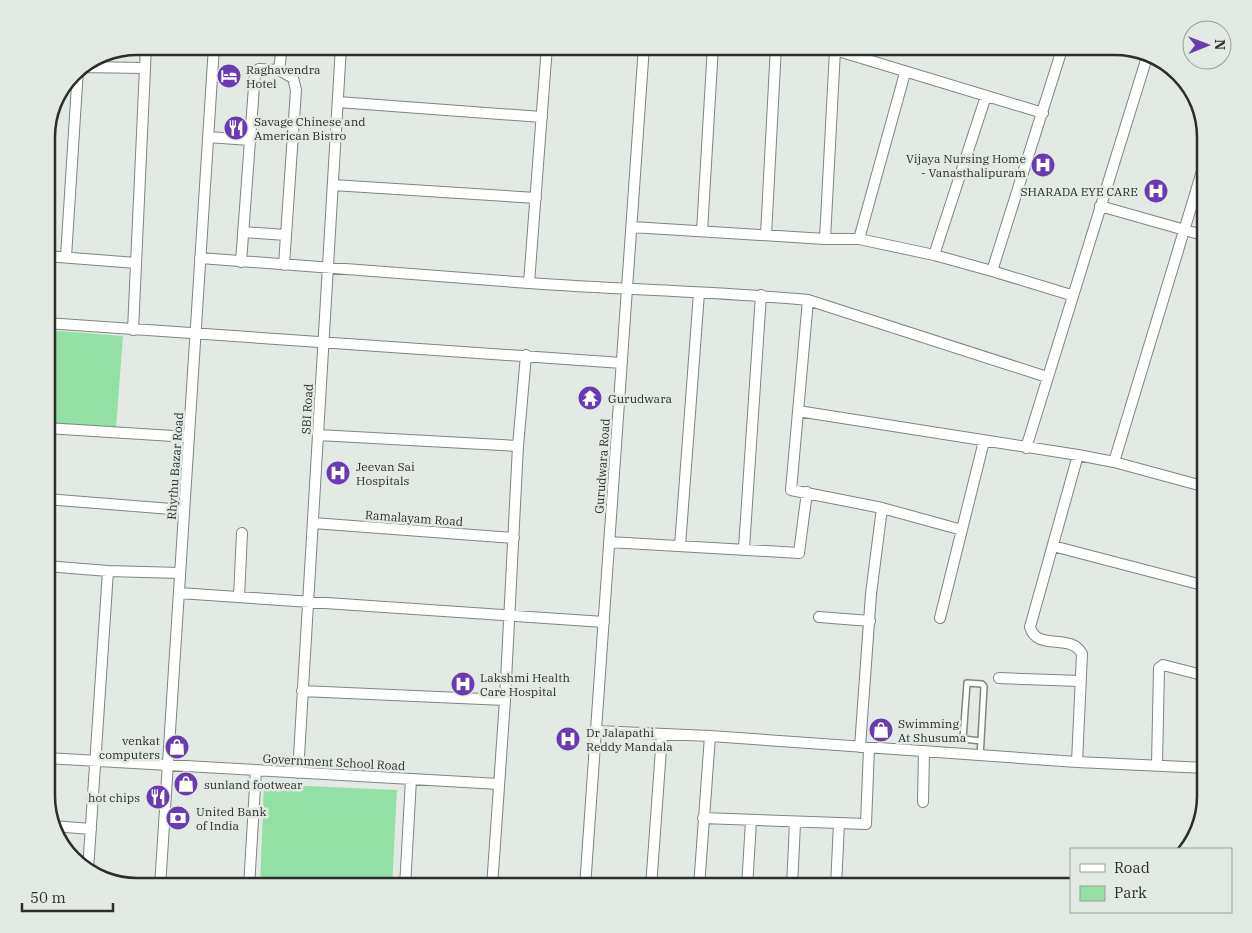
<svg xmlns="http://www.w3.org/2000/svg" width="1252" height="933" font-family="'IBM Plex Serif',serif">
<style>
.green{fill:#93e0a7}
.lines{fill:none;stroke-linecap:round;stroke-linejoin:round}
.lane-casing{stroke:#7f8580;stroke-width:8}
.street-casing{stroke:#7f8580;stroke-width:12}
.lane{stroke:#fff;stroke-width:5}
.street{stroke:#fff;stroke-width:10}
.labels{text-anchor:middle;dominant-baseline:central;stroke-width:5;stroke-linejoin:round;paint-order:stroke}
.poi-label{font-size:12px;fill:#2c2e2c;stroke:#e3eae4;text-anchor:start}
.street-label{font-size:12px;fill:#2c2e2c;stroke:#e3eae4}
.rim{fill:none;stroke:#2c2e2c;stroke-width:2.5}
</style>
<rect width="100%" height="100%" fill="#e3eae4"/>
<path class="green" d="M46,330l77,6 -7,92 -70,-4z
M264,784l133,6 -5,97h-132z"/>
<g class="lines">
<defs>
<path id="lane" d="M980,755l1,-14 3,-55 -2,-2 -15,-1 -4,56 18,2"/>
<path id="street" d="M547,46l-18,237c93,7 186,8 279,17
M788,46l47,4 208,63
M81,67l64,1
M279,70l14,8 3,12 -12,175
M338,102l204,15
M208,137l42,3
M333,185l203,13
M1100,206l106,30
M632,227l193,12h34l75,16 58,16 71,-225
M702,231l11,-185
M243,232l43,3
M766,235l10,-189
M825,239l10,-189
M859,239l46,-166
M934,255l52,-159
M46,256l90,7
M66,257l12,-188
M200,258l329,25
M241,262l14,-189 4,-4 20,1 3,-24
M992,271l79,24
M46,323l576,40
M133,330l13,-284
M798,411l280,44 36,7 92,25
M46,428l143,9
M318,435l200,11
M1026,448l121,-391
M1114,462l92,-304
M46,499l138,11
M313,523l201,15
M962,530l-80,-22 -91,-18 17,-190 239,77
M609,542l190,11 8,-61
M680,546l19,-253
M1053,546l153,40
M744,548l17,-253
M46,566l62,5 72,2
M179,593l425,29
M239,597l3,-64
M819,617l51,4
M940,618l44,-177
M999,678l81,3
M302,691l203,9
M596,731l114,5 367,26 129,6
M860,747l11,-153 11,-86
M46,758l453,26
M1077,762l5,-108c-11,-22 -45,-2 -52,-27l48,-172
M1157,764l2,-96 4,-3 43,11
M298,773l43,-727
M923,802l1,-51
M703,818l136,5 -3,64
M839,823l27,1 3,-76
M53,826l38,3
M88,870l20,-299
M160,887l54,-841
M249,887l7,-117
M405,887l6,-108
M492,887l13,-187 13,-254 8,-91
M585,887l59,-841
M651,887l11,-152
M699,887l11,-151
M747,887l4,-66
M792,887l3,-64"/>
</defs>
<use href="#lane" class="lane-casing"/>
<use href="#street" class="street-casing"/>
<use href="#lane" class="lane"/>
<use href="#street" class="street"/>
</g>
<defs>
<symbol id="hotel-disc" viewBox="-11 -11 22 22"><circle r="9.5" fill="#693ab2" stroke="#e3eae4"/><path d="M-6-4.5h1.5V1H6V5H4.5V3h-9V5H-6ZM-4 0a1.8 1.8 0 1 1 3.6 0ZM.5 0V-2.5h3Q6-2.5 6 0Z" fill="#fff"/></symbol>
<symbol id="restaurant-disc" viewBox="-11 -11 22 22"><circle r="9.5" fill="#693ab2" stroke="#e3eae4"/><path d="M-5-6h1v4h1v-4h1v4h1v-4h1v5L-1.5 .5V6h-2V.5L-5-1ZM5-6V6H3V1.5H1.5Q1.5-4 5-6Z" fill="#fff"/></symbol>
<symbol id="hospital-disc" viewBox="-11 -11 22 22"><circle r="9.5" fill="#693ab2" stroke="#e3eae4"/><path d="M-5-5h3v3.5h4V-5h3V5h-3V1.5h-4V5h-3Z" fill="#fff"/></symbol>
<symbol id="temple-disc" viewBox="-11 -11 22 22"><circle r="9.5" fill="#693ab2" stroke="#e3eae4"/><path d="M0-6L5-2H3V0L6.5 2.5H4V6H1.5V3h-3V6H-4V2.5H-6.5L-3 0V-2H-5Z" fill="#fff"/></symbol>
<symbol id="shop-disc" viewBox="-11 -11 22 22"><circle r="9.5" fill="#693ab2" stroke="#e3eae4"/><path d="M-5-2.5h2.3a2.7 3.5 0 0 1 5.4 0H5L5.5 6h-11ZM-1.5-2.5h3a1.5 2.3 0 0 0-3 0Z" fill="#fff"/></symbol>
<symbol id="bank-disc" viewBox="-11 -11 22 22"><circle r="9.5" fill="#693ab2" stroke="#e3eae4"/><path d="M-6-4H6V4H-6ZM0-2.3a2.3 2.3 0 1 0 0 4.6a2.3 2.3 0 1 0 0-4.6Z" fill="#fff"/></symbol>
</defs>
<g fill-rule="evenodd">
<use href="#hotel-disc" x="215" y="62" width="28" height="28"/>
<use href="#restaurant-disc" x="222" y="114" width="28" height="28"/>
<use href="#hospital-disc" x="1029" y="151" width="28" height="28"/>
<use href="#hospital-disc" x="1142" y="177" width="28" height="28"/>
<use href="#temple-disc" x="576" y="384" width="28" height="28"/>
<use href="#hospital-disc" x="324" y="459" width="28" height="28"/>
<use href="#hospital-disc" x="449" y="670" width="28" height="28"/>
<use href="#shop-disc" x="867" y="716" width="28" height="28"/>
<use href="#hospital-disc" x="554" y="725" width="28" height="28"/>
<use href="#shop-disc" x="163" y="733" width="28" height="28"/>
<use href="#shop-disc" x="172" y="770" width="28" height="28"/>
<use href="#restaurant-disc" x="144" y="783" width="28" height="28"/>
<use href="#bank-disc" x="164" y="804" width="28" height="28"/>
</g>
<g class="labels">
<g class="poi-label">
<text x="246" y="69">Raghavendra<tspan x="246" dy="14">Hotel</tspan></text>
<text x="254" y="121">Savage Chinese and<tspan x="254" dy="14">American Bistro</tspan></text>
<text x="1026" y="158" text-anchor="end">Vijaya Nursing Home<tspan x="1026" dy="14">- Vanasthalipuram</tspan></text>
<text x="1138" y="191" text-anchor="end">SHARADA EYE CARE</text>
<text x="608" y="398">Gurudwara</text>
<text x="356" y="466">Jeevan Sai<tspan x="356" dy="14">Hospitals</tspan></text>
<text x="480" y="677">Lakshmi Health<tspan x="480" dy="14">Care Hospital</tspan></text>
<text x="898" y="723">Swimming<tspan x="898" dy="14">At Shusuma</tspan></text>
<text x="586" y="732">Dr Jalapathi<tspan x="586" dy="14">Reddy Mandala</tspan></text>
<text x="160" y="740" text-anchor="end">venkat<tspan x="160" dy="14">computers</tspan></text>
<text x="204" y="784">sunland footwear</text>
<text x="140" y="797" text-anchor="end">hot chips</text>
<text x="196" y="811">United Bank<tspan x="196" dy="14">of India</tspan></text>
</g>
<g class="street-label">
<text transform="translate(307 409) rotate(-87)">SBI Road</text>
<text transform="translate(175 466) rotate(-86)">Rhythu Bazar Road</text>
<text transform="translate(602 466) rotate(-86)">Gurudwara Road</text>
<text transform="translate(414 518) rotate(4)">Ramalayam Road</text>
<text transform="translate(334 762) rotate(3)">Government School Road</text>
</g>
</g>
<path d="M0 0H1252V933H0ZM137 55H1115A82 82 0 0 1 1197 137V796A82 82 0 0 1 1115 878H137A82 82 0 0 1 55 796V137A82 82 0 0 1 137 55Z" fill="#e3eae4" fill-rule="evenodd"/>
<path class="rim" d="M137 55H1115A82 82 0 0 1 1197 137V796A82 82 0 0 1 1115 878H137A82 82 0 0 1 55 796V137A82 82 0 0 1 137 55Z"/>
<rect x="1070" y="848" width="162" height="65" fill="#e3eae4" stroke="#9a9f9a"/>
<rect x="1080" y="864" width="25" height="8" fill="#ffffff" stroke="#9a9f9a"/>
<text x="1114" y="873" font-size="15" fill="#2c2e2c">Road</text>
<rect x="1080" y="886" width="25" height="15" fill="#93e0a7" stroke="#9a9f9a"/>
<text x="1114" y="898" font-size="15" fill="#2c2e2c">Park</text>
<g transform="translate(1207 45) rotate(89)"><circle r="24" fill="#e3eae4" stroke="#9a9f9a"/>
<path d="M0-4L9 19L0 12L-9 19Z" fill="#693ab2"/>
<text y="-8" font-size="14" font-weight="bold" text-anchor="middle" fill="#2c2e2c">N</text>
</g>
<path d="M22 903v8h91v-8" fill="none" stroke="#2c2e2c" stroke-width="2.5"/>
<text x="30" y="903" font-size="15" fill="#2c2e2c" stroke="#e3eae4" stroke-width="4" paint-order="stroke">50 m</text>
</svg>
